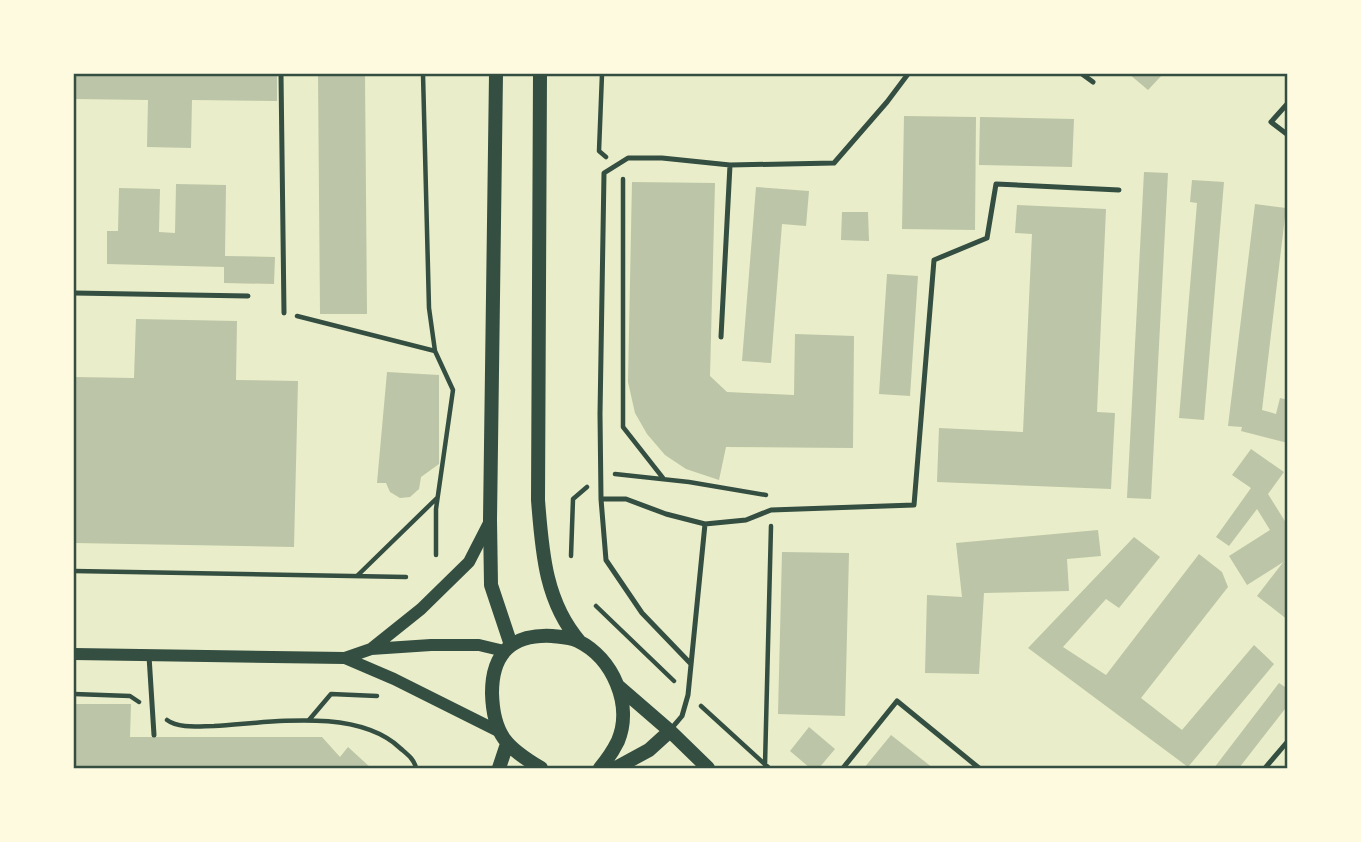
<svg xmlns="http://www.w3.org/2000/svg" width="1361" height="842" font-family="Manrope,sans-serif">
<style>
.building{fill:#bcc5a7}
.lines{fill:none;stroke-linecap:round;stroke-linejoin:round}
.path{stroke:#344e41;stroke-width:4.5}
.service{stroke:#344e41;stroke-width:5}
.tertiary{stroke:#344e41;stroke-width:12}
.secondary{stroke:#344e41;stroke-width:14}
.neatline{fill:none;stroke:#344e41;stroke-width:2.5}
</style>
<rect width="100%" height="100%" fill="#e9edc9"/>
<path class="building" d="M74,74h203v27l-85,-1 -1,48 -44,-1 1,-47 -74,-1z
M318,74h47l2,240h-47z
M1129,74h34l-15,16z
M904,116l72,1 -1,113 -73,-1z
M980,117l94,2 -2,48 -93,-2z
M1144,172l24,1 -17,326 -24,-1z
M1192,180l32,2 -20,238 -25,-2 18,-215 -7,-1z
M632,182l83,1 -5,193 17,16 67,3 1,-61 59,2 -1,112 -127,-1 -7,33 -33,-11 -21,-14 -18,-21 -12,-21 -7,-31z
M176,184l50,1 -1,71 50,1 -1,27 -50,-1v-16l-117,-3v-33h11l1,-43 41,1 -1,43 16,1z
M756,187l53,4 -3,35 -24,-2 -11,139 -29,-2z
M1255,204l31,4 -24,202 14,4 4,-16 8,2v43l-47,-12 1,-4 -14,-1z
M1017,205l89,4 -9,203 18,1 -4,76 -174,-7 2,-54 84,4 9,-198 -17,-1z
M842,212h26l1,29 -28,-1z
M887,274l31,2 -8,120 -31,-2z
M136,319l101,2 -1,59 62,1 -4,166 -220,-4v-166l60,1z
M387,372l52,3v89l-18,13 -2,12 -9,8 -10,1 -10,-6 -4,-9h-9z
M1251,449l33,23 -16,22 20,32v33l-41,26 -18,-29 41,-26 -13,-21 -28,37 -13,-9 35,-49 -19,-13z
M1098,530l3,26 -34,3 2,32 -85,2 -5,81 -54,-1 2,-78 35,2 -6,-54z
M1134,537l26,20 -41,51 -13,-9 -43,48 43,28 93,-121 23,18 6,15 -87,111 41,32 72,-85 20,19 -86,103 -160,-119z
M782,552l67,1 -4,163 -67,-2z
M1284,561l4,3v56l-31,-24z
M1279,683l9,6v16l-49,63h-25z
M74,704h57l-1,33h192l18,20 8,-10 23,21h-297z
M809,727l26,22 -16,19h-9l-20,-17z
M891,735l42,33h-69z"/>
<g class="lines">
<path class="path" d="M423,74l6,234 6,43 18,39 -17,119v46
M602,74l-3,77 7,6
M623,179v248l40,51
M297,316l138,35
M615,474l74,8 77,13
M571,556l2,-57 14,-12
M74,571l332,6
M358,575l79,-77
M596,606l78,75
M74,694l56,2 9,6
M701,706l68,62
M167,720c12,9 33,6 47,6 56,-3 142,-19 186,22 8,7 14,11 16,20
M309,720l22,-26 46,2
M765,765l6,-239"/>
<path class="service" d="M281,74l3,239
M1082,74l11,8
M1288,103l-17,19 17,13
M74,293l174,3
M721,337l9,-172
M601,499h25l40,15 39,10 41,-4 25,-10 143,-5 20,-245 53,-22 9,-54 123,6
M149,656l5,79
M691,664l-49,-51 -36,-53 -5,-61 -1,-85 4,-241 24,-15h34l68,7 104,-2 53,-61 21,-28
M671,729l11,-13 6,-21 17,-171
M843,768l54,-67 82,67
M1265,768l23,-27"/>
<path class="tertiary" d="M371,649l50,-40 48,-47 21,-41
M74,654l271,4 26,-9 60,-4h48l25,6
M345,658l49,21 104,52"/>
<path class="secondary" d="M496,74l-6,446 1,65 20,60
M540,74l-2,426c4,51 7,102 42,142
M618,686l52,45 38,37
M499,768l8,-24
M541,768c-34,-20 -48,-33 -49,-75 0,-40 20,-59 60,-57 9,1 18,1 26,5 35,17 55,64 40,100 -5,10 -11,19 -18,27
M616,768l33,-18 21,-19"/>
</g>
<rect width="1361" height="842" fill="none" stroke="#fefae0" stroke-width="150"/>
<rect x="75" y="75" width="1211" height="692" class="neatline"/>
</svg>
